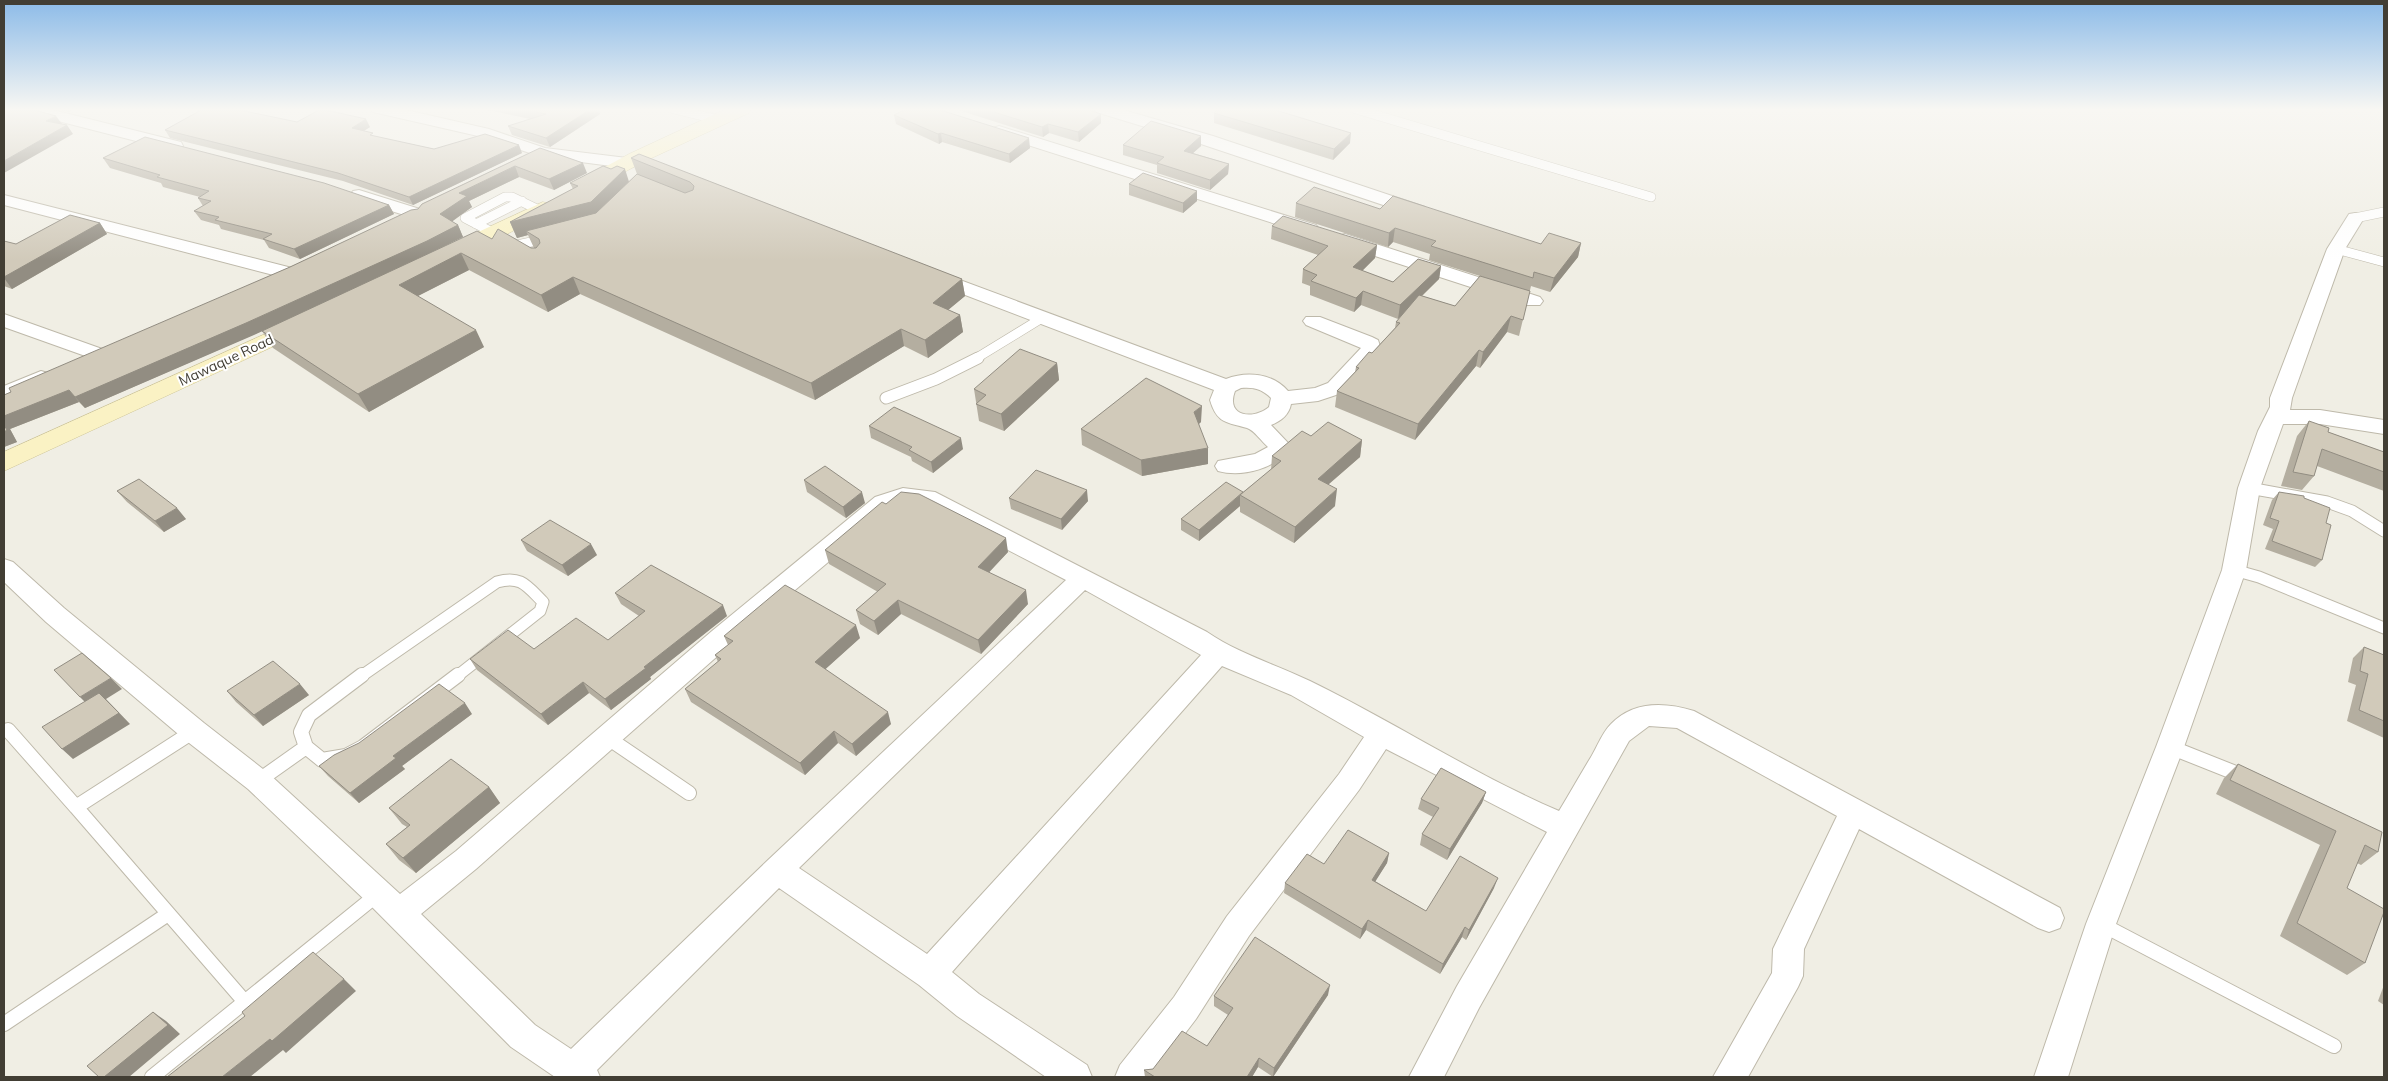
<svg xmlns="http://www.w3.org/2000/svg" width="2388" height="1081" font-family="Mulish,sans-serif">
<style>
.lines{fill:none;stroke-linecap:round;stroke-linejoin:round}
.service-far2-casing{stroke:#beb9aa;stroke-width:10}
.service-far1-casing{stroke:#beb9aa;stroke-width:13}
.service-casing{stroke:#beb9aa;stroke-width:16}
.minor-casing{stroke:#beb9aa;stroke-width:2}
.secondary-casing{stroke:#cdc496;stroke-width:1}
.service-far2{stroke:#fff;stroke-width:9}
.service-far1{stroke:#fff;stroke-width:11}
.service{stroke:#fff;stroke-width:14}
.minor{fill:#fff;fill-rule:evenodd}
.secondary{fill:#faf2c4;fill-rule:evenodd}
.wall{fill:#b4aea0}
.shaded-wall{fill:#928d82}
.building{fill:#d1caba;stroke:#928d82}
.labels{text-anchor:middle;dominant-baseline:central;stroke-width:4;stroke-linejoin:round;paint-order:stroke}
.street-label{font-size:14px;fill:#423e34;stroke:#fff}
</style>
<rect width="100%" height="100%" fill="#f0eee4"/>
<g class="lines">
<defs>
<path id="service-far2" d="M674,109l45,11
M1356,109l295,88
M539,210l-27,-13h-7l-40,21 52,27 28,-6
M2355,218l29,-6
M476,224l46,-23
M2336,249l48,13
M975,359l67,-41"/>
<path id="service-far1" d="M886,398l50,-19 42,-21
M2249,488l78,14 25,9 32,20
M2234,570l25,7 125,51
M360,677l137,-95c24,-7 30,4 46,20l-3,9 -84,66"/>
<path id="service" d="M362,675l-53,40 -8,17 5,15 16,13 24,-4 17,-9 95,-72
M8,730l68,77
M194,731l-118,76 169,195
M608,738l81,55
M2170,747l73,29
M258,781l48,-34
M2101,924l233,122
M4,1024l164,-110
M152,1077l226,-183"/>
<path id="minor" d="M21,109h28l132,33 2,4 -2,4 -6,1 -152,-39z
M371,109h31l87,20 56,19 82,10 6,1 3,4 -3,4 -6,1 -85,-11 -64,-21 -105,-24z
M1094,109h26l93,27 212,71 3,4 -3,4h-12l-212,-71 -105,-32z
M999,126l317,99 3,4 -3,4h-12l-311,-99 -2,-3 2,-3z
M359,190l64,20 3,4 -3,4 -6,1 -64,-20 -3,-4 3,-4z
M4,195l292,74 2,4 -2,4 -7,2 -285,-74z
M2355,213l6,1 3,4 -19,31 -53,149 -2,12h30l64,10v14l-64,-10h-37l-23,64 -14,82 -62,177 -68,177 -48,153h-34l52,-153 70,-177 66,-177 16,-82 20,-57 12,-24v-9l57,-149 22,-35z
M1345,234l195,63 3,4 -3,4h-14l-188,-61 -2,-4 2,-4z
M933,270l293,109c20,-8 47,-6 62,12l27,-3 13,-5 33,-35 -55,-23 -3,-4 3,-4h14l52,20 6,3 3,9 -39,44 -24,8 -27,3c-2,11 -10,17 -20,21l20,21c-13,22 -48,32 -73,25l-3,-5 3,-5 37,-7 13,-7c-6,-5 -14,-17 -21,-19 -20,-6 -30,-4 -37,-28l4,-10 -288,-110 -3,-4 3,-4zM1241,388c13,-1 21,1 30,10l-2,9c-15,13 -44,10 -34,-16z
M4,314l101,36 3,4 -3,4 -7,2 -7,-2 -87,-31z
M41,371l7,2 3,5 -3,5 -44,18v-15z
M903,488l32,4 272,140c32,22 68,32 103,49 84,41 163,93 249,130 11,-18 21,-36 32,-54 6,-10 11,-24 20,-33 22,-23 54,-22 83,-13l366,197 4,10 -4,10 -11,4 -11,-4 -179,-99 -55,120 -1,27 -5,11 -50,90h-35l59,-104 1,-24 64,-133 -160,-88 -28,-2 -20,15 -150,267 -35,69h-35l48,-91 90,-154 -161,-83 -27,41 -110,146 -53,83 -44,58h-37l5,-12 54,-68 53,-81 112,-142 25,-37 -73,-42 -69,-29 -270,306 27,22 108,71 5,12h-46l-89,-61 -38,-31 -140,-97 -182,182 3,7h-45l-44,-30 -143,-144 -120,-114 -64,-50 -138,-117 -42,-40v-23l9,3 51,46 140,115 64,50 132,121 56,-43 256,-220 163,-134zM904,504l19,2 143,74 -299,281 -196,188 -36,-24 -114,-111 55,-45 254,-224 161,-136zM1085,590l116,65 -274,299 -128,-86z"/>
<path id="secondary" d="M726,109h25l-2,4 -106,49 -50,27 -7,2 -7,-2 -3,-4 3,-4 50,-27z
M543,202l7,2 3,4 -3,4 -90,46 -8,1 -8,-1 -3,-5 3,-5z
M303,317l8,2 4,5 -4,5 -307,142v-19z"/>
</defs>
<use href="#service-far2" class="service-far2-casing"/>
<use href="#service-far1" class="service-far1-casing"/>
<use href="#service" class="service-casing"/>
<use href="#minor" class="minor-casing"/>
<use href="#secondary" class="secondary-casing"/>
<use href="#service-far2" class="service-far2"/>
<use href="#service-far1" class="service-far1"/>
<use href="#service" class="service"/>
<use href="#minor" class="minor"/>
<use href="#secondary" class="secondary"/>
</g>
<path class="wall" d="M57,109h17l-6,3z
M195,109h54l-4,2 52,11 73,5 -7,4 11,5 60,13 88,4 -109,52 -70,-24 -173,-43 -5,-8 36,-19z
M483,109h116l1,5 -50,33 -38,-12 -4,-9 22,-7z
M955,109h93l5,2 48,3v9l-22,19 -30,-9 -6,4z
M1214,113l136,30 -17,17 -119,-37z
M894,115l136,33 -20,15 -68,-21 -3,2 -43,-20z
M1201,136v10l-8,7 36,11 -1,10 -18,16 -53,-17v-8l-34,-10v-10z
M540,148l47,25 -33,17 -35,-13 -50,24 3,6 -21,14 7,4 5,12 -13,6 42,-4 42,9 -6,-13 -11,3 -7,-16 63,-33 -3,-6 59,-1 8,-8 -6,-16 331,121 3,17 -17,14 12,5 3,17 -35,26 -24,-12 -89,54 -235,-106 -32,18 -79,-42 -51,26 66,51 -115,65 -96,-64 -11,-17 -177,77 -6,-6 -69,27 7,13 -13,5v-52l286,-128 128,-58z
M103,158l286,47 5,9 -94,45 -31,-11 -5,-8 -43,-11 -2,-4 -18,-5 -7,-9 9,-5 -5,-8 2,-1 -37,-10 -2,-4 -51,-15z
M1129,184l68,7v10l-14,12 -54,-18z
M1296,203l84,6 161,35 40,-1 -3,14 -28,35 -19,-6 -12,50 -12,-4 -27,36 -4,-2 -61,74 -80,-33 2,-16 18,-19 1,-5 16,-14 23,-25 1,-6 5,-6 -3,3 -37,-14 -7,7 -44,-17v-9l-8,-3 1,-14 15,-14 -47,-16 1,-13 105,19 -2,13 -13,13 31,11 48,-16 -2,13 -17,17 33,10 25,-30 -51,-16 1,-6 -37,-12 -5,5 -93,-30z
M100,223l7,11 -95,55 -8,-3v-45l12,3z
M1057,363l2,17 -55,51 -25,-10 -5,-32z
M2309,421l19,11 56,20v39l-67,-25 -3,10 -12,14 -21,-4 16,-50z
M1201,422l-2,2 9,40 -66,12 -60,-31 -1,-16z
M869,426l94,23 -30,24 -21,-12 -1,-4 -40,-19z
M1311,436l51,4 -2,17 -32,28 7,21 -41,37 -54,-31v-6l-41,35 -18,-11v-11l62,-27 28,-22 1,-14z
M804,480l61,23 -19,15 -39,-26z
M117,491l69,28 -22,13 -37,-30z
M2279,492l25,6 22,25 -4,37 -7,7 -50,-18 8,-20 -10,-4 9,-25z
M1009,498l79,3 -26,29 -51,-21z
M886,504l122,48 -19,20 39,32 -47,50 -80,-40 -23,21 -18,-11 -4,-14 22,-18 -49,-28 -4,-14z
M521,540l76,15 -29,21 -41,-25z
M615,593l112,23 -77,61 1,2 -40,31 -22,-17 -41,32 -71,-55 -7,-11 64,-10 74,-9 31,-24 -18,-12z
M724,636l136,2 -35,31 66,55 -35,32 -18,-13 -33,32 -114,-73 -6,-13 33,-27 -3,-7 13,-10z
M2364,647l20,8v83l-37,-17 9,-36 -8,-3 5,-24z
M227,691l82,4 -46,31 -27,-24z
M472,714l-70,52 3,3 -46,34 -31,-27 -9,-10z
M2238,764l140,88 -17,13 -4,-2 -10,25 18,75 -18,12 -67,-39 40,-91 -104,-51 8,-16z
M489,787l11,16 -84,70 -17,-13 -13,-16 21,-17 -5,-3 -13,-16z
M1486,792l-4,11 -35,57 -27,-15 2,-11 11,-17 -15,-8 3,-10z
M1389,853l-2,10 -12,18 51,30 68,-23 -28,52 -4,-3 -22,37 -74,-44 -6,9 -76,-46 1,-10 39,-19z
M2384,985v20l-6,-4z
M1328,995l-55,82 -15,-10 -6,10h-107l-1,-7 9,-1 54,-23 21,-31 -14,-9v-10z"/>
<path class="shaded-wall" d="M66,109h8l-6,3z
M232,109h17l-13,7z
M591,109h8l1,5 -50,33 -4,-9z
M1101,114v9l-22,19 -1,-10z
M56,116l6,8 -16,-3z
M366,119l4,8 -14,9 -4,-8z
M1048,124l1,9 -6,4 -1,-10z
M67,125l6,9 -69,39v-12z
M941,133l1,9 -3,2 -1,-10z
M1351,133l-1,10 -17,17 1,-11z
M1201,136v10l-17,15v-10z
M1029,138l1,10 -20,15 -1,-9z
M519,145l3,8 -109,52 -4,-8z
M583,163l4,10 -33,17 -5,-11z
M1229,164l-1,10 -18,16v-10z
M515,166l4,11 -50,24 3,6 -26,19 -6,-12 19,-21z
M625,169l5,16 -33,33 -71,13 2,4 -11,3 -7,-16z
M1197,191v10l-14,12v-10z
M389,205l5,9 -94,45 -6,-10z
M100,223l7,11 -95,55 -8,-11v-1z
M458,225l5,12 -31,15 -178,83 -169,73 -10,-11z
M1395,228l-2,14 -5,5 1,-14z
M1581,243l-3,14 -28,35 4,-14z
M1377,245l-2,13 -23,23 1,-14z
M461,253l8,17 -61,31 -9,-16z
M1441,266l-2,13 -41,40 2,-14z
M573,277l7,17 -32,18 -7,-17z
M962,279l3,17 -29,24 -3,-17z
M1363,291l-2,14 -7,7 2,-14z
M960,315l3,17 -35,26 -3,-18z
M1511,316l-4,16 -27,36 3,-16z
M901,329l3,17 -89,54 -4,-17z
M476,330l8,17 -115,65 -11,-18z
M1479,350l-3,16 -61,74 3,-16z
M1057,363l2,17 -55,51 -3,-17z
M69,390l10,12 -69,27 7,13 -13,5v-31z
M1202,406l-1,16 -7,6v-16z
M961,438l2,11 -30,24 -2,-11z
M1362,440l-2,17 -44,38 2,-16z
M1208,448v16l-66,12 -1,-16z
M1337,489l-2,17 -41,37 1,-16z
M1087,490l1,11 -26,29 -1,-11z
M862,492l3,11 -19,15 -3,-11z
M1240,495v11l-41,35v-11z
M177,508l9,11 -22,13 -9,-11z
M1006,538l2,14 -27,29 -3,-14z
M591,544l6,11 -29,21 -6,-11z
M1026,590l2,14 -47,50 -3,-14z
M898,600l3,14 -23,21 -4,-14z
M723,605l4,11 -77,61 1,2 -40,31 -6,-11 39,-32z
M856,625l4,13 -41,37 -4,-13z
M111,678l11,11 -16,10 24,25 -57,35 -11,-10 29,-41 -11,-11z
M583,682l6,11 -41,32 -7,-11z
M300,684l9,11 -46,31 -9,-11z
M465,703l7,11 -70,52 3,3 -46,34 -9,-10 43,-37z
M888,712l3,12 -35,32 -4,-12z
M834,731l4,12 -33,32 -5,-12z
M489,787l11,16 -84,70 -13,-15z
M1486,792l-4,11 -35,57 3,-11z
M1389,853l-2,10 -17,27 2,-10z
M1498,878l-4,10 -28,52 3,-10z
M1368,920l-2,10 -6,9 2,-10z
M1465,927l-3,10 -22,37 3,-10z
M344,979l12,12 -70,62 -3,-3 -33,27h-28z
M1330,985l-2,10 -55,82 1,-9z
M153,1012l13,9 14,13 -51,43h-25z
M1259,1058l-1,9 -6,10h-5z"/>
<path class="building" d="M4,109h27l25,7 -10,5 21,4 -63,36z
M203,109h32l62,13 24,-13 45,10 -14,9 21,5 -3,2 64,14 51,-15 34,11 -110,52 -71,-24 -173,-43z
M521,109h70l-45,29 -38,-12 38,-12z
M906,109h31l92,29 -20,16 -68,-21 -3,1 -44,-19z
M984,109h64l5,2 2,-2h31l15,5 -23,18 -30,-8 -6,3z
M1218,109h54l79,24 -17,16 -120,-36z
M1151,121l50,15 -17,15 45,13 -19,16 -53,-17 7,-6 -41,-12z
M145,137l179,46 65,22 -95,44 -31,-10 9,-5 -57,-14 4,-3 -25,-6 17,-10 -13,-3 11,-7 -52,-14 3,-2 -57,-17z
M540,148l43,15 -34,16 -34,-13 -56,27 8,3 -27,18 18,11 -31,16 -181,82 -171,74 -6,-7 -65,26v-21l7,-3 -2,-4 281,-121 121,-57 7,-1 4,-5z
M639,154l323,125 -29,24 27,12 -35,25 -24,-11 -90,54 -238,-106 -32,18 -80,-42 -62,32 77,45 -118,64 -96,-63 215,-100 15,8 6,-10 33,19h5l4,-5 -1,-4 -13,-8 70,-18 41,-39 48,19 8,-3 1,-4 -4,-4 -59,-24z
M603,166l8,3 6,-3 8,3 -34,33 -81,20 68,-36 -8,-3z
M1143,173l54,18 -14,12 -54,-19z
M1314,187l66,22 13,-13 148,48 8,-11 32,10 -27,35 -20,-6 -1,6 -102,-32 5,-5 -41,-13 -6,5 -93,-30z
M70,215l30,8 -96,54v-36l12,3z
M1283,216l94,29 -24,22 40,15 25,-23 23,7 -41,39 -37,-14 -7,7 -45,-17 6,-6 -14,-6 25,-23 -56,-20z
M1480,276l50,15 -7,29 -12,-4 -28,36 -4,-2 -61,74 -81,-33 22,-23 -3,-1 13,-15 3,1 28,-30 -4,-1 23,-27 36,11z
M1020,349l37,14 -56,51 -25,-10 10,-9 -12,-6z
M1146,378l56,28 -8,6 14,36 -67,12 -60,-31z
M894,407l67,31 -30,24 -22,-12 3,-3 -43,-21z
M2309,421l20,7 -1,4 56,20v20l-62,-23 -8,27 -21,-4z
M1328,422l34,18 -44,39 19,10 -42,38 -55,-32 41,-34 -9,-5 30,-25 9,5z
M4,425l3,5 -3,2z
M825,466l37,26 -19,15 -39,-27z
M1036,470l51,20 -26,29 -52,-21z
M139,479l38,29 -22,13 -38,-30z
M1226,482l17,10 -44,38 -18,-11z
M901,492l18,2 87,44 -28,29 48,23 -48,50 -80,-40 -24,21 -18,-11 30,-26 -61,-34 57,-48 4,2z
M2279,492l25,4v2l26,10 -4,15 5,2 -9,35 -50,-19 7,-20 -9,-3z
M550,520l41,24 -29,21 -41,-25z
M651,565l72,40 -79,62 2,1 -41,31 -22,-17 -42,32 -71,-55 38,-29 26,19 42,-31 32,22 37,-29 -30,-18z
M785,585l71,40 -41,37 73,50 -36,32 -18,-13 -34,32 -115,-74 36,-30 -6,-4 18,-14 -9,-5z
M2364,647l20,8v66l-25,-11 9,-36 -8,-3z
M82,653l29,25 -31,19 -26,-27z
M273,661l27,23 -46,31 -27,-24z
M439,684l26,19 -72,53 3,2 -46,35 -31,-27 15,-11 25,-12z
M99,693l20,20 -57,36 -20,-22z
M451,759l38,28 -86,71 -17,-14 24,-19 -21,-17z
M2238,764l144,68 -4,20 -13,-7 -18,43 37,21v3l-19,51 -68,-40 39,-92 -106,-51z
M1441,768l45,24 -36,57 -28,-15 17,-26 -18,-9z
M1348,830l41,23 -17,27 54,31 34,-55 38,22 -29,52 -4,-3 -22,37 -75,-44 -6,9 -77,-46 22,-29 17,10z
M1255,937l75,48 -56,83 -15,-10 -12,19h-92l-11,-7 9,-1 29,-38 25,15 26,-38 -19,-12z
M313,952l31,27 -72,62 -2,-2 -48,38h-55l78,-61 -3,-4z
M153,1012l15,13 -64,52h-5l-12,-11z"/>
<linearGradient id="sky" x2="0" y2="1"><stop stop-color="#8cbbe8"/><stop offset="0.42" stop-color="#f8f7f3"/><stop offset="1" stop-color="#f8f7f3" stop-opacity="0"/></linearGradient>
<rect width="2388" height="261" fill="url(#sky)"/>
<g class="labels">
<g class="street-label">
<text transform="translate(226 360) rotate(-25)">Mawaque Road</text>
</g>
</g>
<rect width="2388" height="1081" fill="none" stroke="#423e34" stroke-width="10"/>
</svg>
